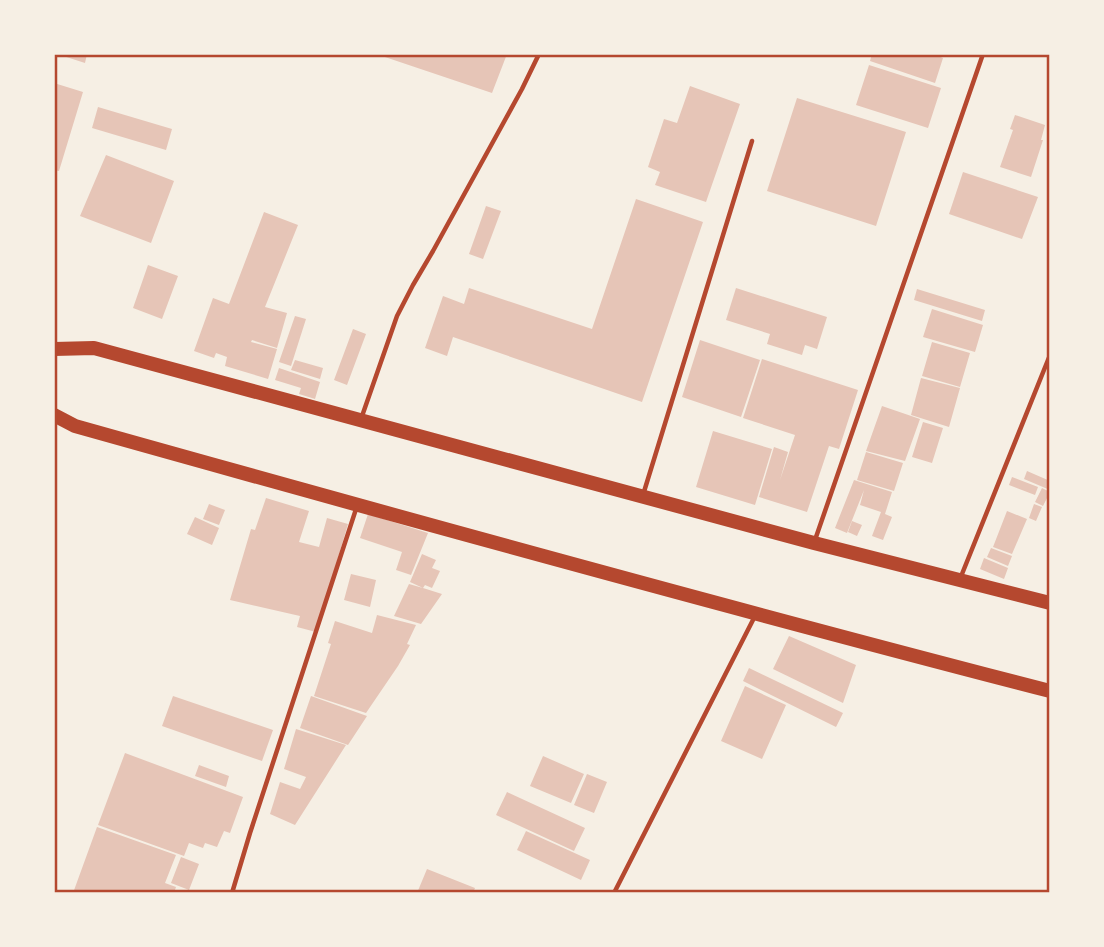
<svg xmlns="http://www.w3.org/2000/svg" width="1104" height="947" font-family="Cabin,sans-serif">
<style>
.building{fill:#e6c5b7}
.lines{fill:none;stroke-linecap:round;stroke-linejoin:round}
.service{stroke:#b5482f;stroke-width:4.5}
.primary{stroke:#b5482f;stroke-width:14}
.neatline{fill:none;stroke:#b5482f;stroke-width:2.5}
</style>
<rect width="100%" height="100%" fill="#f6efe4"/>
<path class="building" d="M57,54h30l-2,9z
M376,54h131l-15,39z
M872,54h61l10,4 -8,25 -65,-22z
M869,65l72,23 -13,40 -72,-23z
M54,83l29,9 -24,79 -5,-1z
M690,86l50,18 -34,98 -51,-17 5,-13 -12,-5 16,-48 13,4z
M797,98l109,34 -30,94 -109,-35z
M98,107l74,22 -6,21 -74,-22z
M1015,115l30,10 -4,15h2l-12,37 -31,-10 13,-37 -3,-1z
M106,155l68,26 -23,62 -71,-27z
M963,172l75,25 -16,42 -73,-25z
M636,199l67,23 -61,180 -189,-65 -6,19 -22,-8 18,-52 21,8 5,-16 123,41z
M486,206l15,5 -18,48 -14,-5z
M264,212l34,13 -33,82 22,6 -10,35 -25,-8 -1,2 26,7 -9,30 -43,-13 2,-9 -11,-4 -2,5 -20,-7 19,-53 16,6z
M148,265l30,11 -16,43 -29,-11z
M736,288l91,29 -10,32 -12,-4 -3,10 -35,-11 3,-10 -44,-14z
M917,289l68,21 -3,11 -68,-21z
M932,309l51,16 -8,27 -52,-15z
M295,316l11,3 -15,47 -12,-4z
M353,329l13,5 -19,51 -13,-5z
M700,340l60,20 -19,57 -59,-20z
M932,342l38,11 -10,34 -38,-11z
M762,359l96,31 -19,59 -10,-3 -22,66 -48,-15 15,-50 14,5 -8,28 15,-45 -52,-17z
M295,360l28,8 -3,11 -29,-9z
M279,368l41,14 -5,17 -16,-5 2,-6 -26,-8z
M921,378l39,10 -11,39 -38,-12z
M882,406l38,13 -15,42 -39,-10z
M923,422l20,6 -11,35 -20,-6z
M713,431l59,18 -17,56 -59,-18z
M866,452l37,11 -9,28 -37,-11z
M1027,471l23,10v9l-26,-11z
M1012,477l26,10 -3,8 -26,-10z
M854,480l38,12 -7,22 7,3 -9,23 -11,-4 9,-24 -21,-7 4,-15 -17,43 -12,-5z
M1042,488l8,4 -7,14 -8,-4z
M266,498l43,13 -10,31 20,5 8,-29 21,6 -32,108 -19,-5 3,-11 -70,-16 21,-71 4,1z
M209,504l16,6 -6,15 -16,-6z
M1034,504l8,3 -6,14 -7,-3z
M1007,511l20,8 -15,35 -19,-7z
M368,514l60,19 -17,42 -15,-5 6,-18 -42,-14z
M195,517l24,11 -7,17 -25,-11z
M852,521l10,4 -5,11 -9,-4z
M991,548l21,8 -4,10 -21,-9z
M422,554l14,6 -4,8 8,3 -8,17 -7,-3 -2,3 19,6 -21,30 -27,-8 15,-32 14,4 -13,-6z
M984,558l24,10 -4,11 -24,-10z
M351,574l25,6 -6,27 -26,-7z
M377,615l39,10 -9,19 3,1 -12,21 -32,47 -52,-17 17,-52 -3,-1 7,-22 37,12z
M789,636l67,29 -13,38 -70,-34z
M749,668l94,45 -7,14 -93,-46z
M745,686l41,19 -24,54 -41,-18z
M173,696l100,34 -11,31 -100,-35z
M311,696l56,20 -19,29 -48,-17z
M296,729l50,16 -51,80 -25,-11 10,-32 20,7 6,-12 -22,-8z
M125,753l118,44 -13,36 -6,-2 -7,16 -12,-4 -2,5 -14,-5 -5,13 -86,-31z
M543,756l41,18 -13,29 -41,-17z
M199,765l30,11 -3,11 -31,-11z
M587,774l20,8 -13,31 -20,-8z
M507,792l78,36 -11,23 -78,-36z
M97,827l79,28 -11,28 11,4 -2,6h-101z
M526,831l64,29 -9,20 -64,-30z
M181,857l18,7 -10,26 -18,-7z
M427,869l48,19 -2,5h-56z"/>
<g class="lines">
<path class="service" d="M361,419l36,-103 16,-31 20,-34 89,-162 17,-35
M643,495l109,-354
M815,540l168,-486
M960,579l90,-224
M232,893l18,-60 107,-327
M614,893l141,-277"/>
<path class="primary" d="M54,349l40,-1 720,195 236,60
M54,415l21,11c324,91 649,181 975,265"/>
</g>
<rect width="1104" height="947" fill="none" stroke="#f6efe4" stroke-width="112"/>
<rect x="56" y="56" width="992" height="835" class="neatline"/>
</svg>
